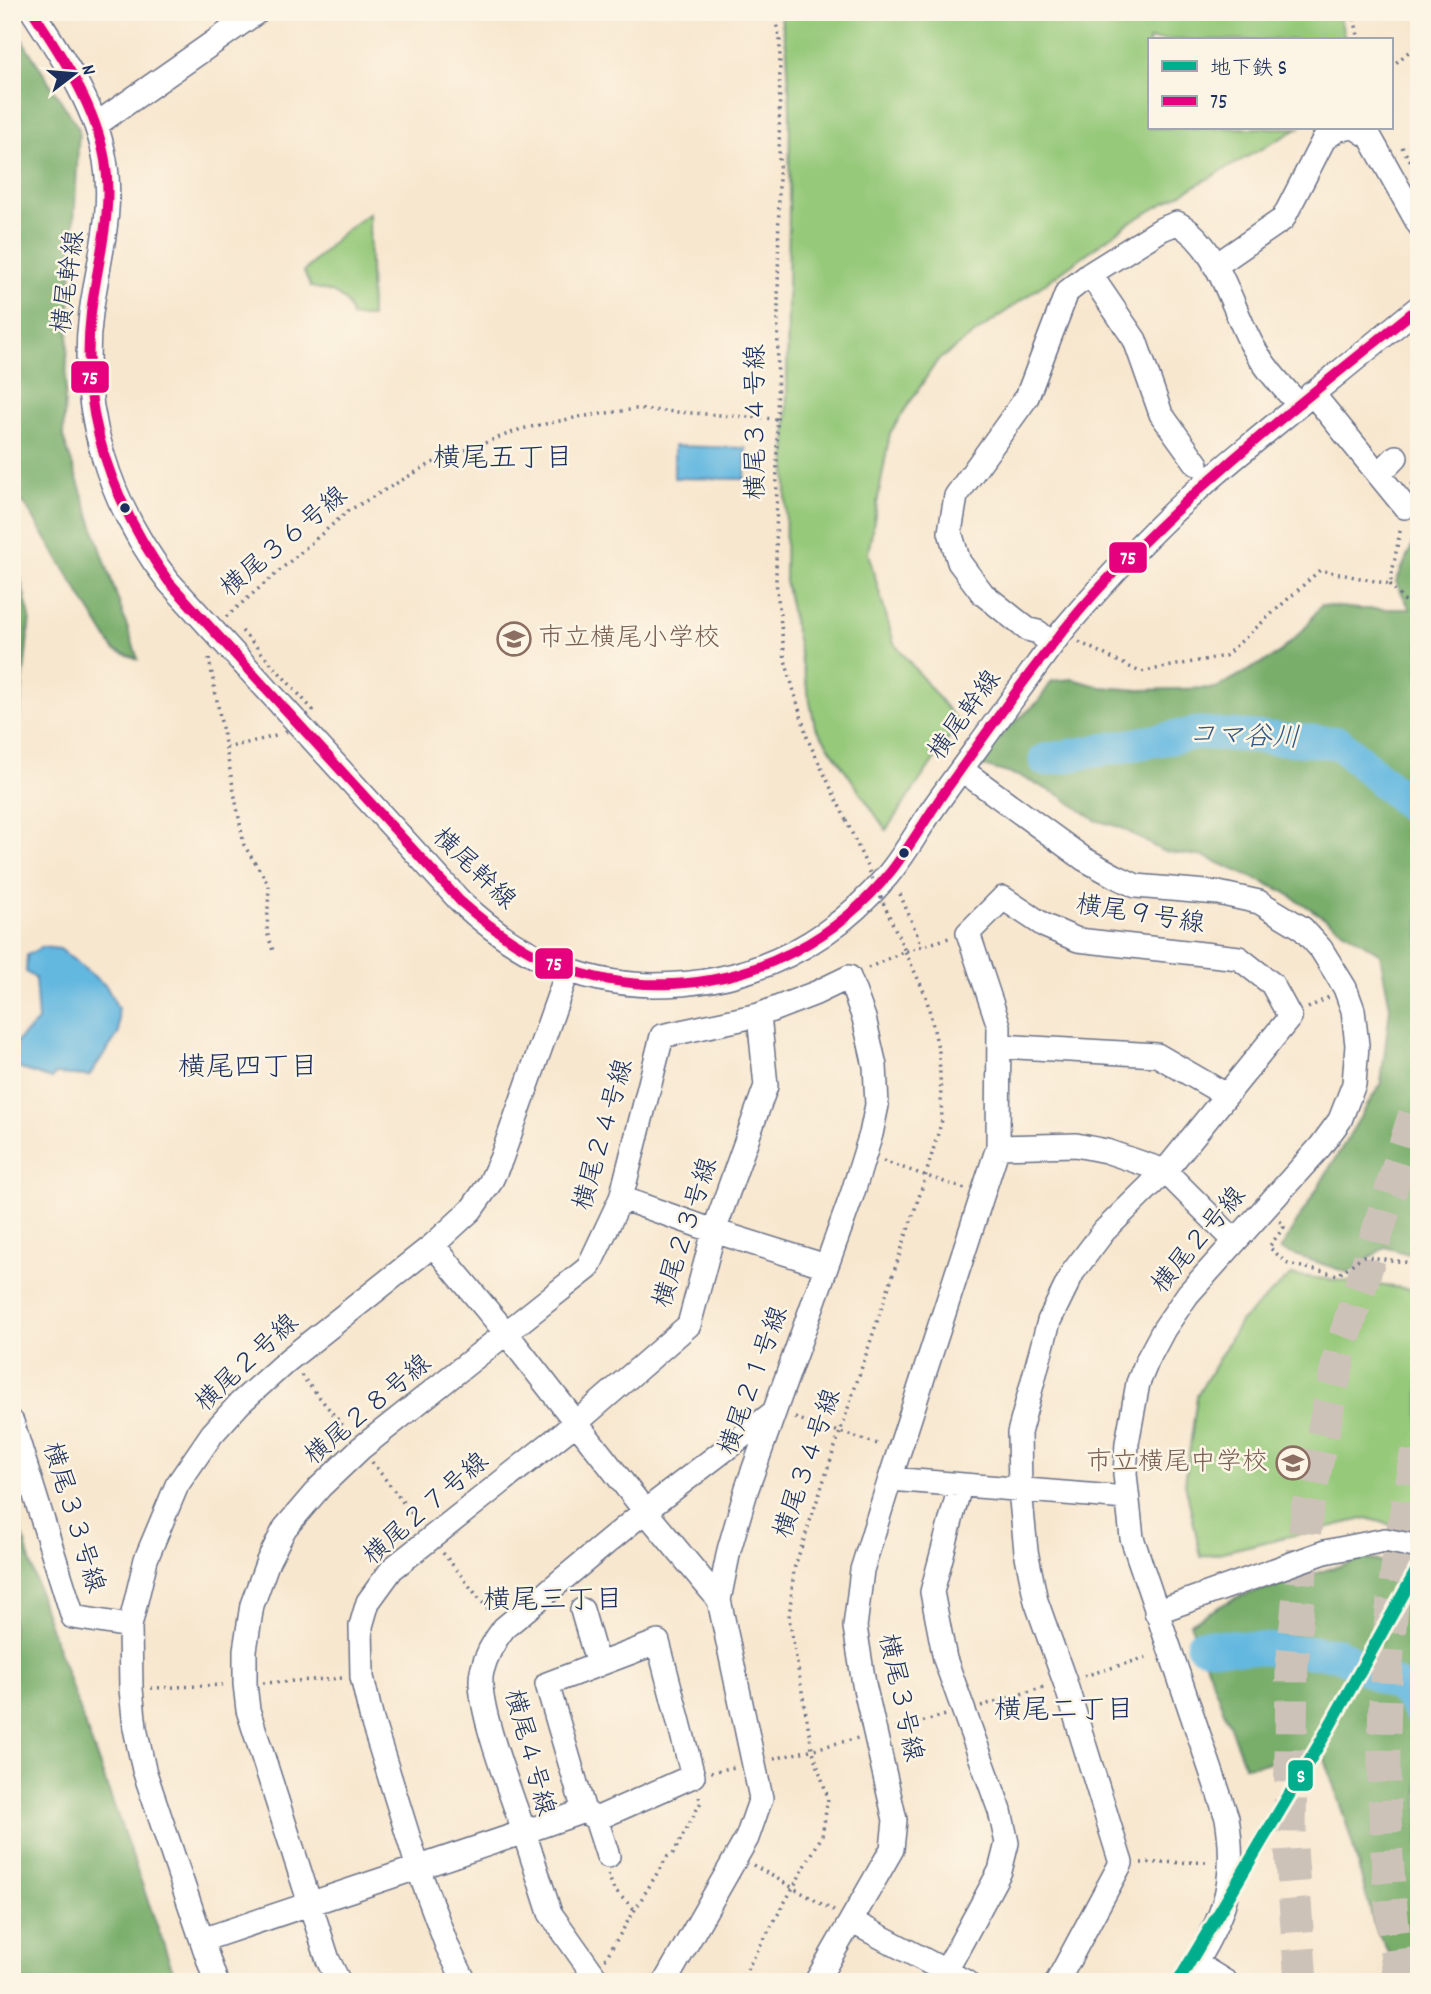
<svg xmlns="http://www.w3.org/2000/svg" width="1431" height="1994" font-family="Dekko,'Klee One',sans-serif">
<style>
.green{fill:#96c97a;stroke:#587c6c;stroke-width:2}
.forest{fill:#78ad6a;stroke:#4a6e64;stroke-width:2}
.water{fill:#64b8e0;stroke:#40749f;stroke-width:2}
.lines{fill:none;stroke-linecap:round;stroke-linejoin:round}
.river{stroke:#64b8e0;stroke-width:33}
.highway-tunnel{stroke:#ccc2b8;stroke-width:33;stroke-dasharray:33 17;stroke-linecap:butt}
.minor-casing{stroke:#686f86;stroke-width:26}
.path{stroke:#686f86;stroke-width:3.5;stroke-dasharray:2 5;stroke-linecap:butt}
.minor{stroke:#fff;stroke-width:23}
.path-bridge{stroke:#686f86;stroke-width:3.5;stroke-dasharray:2 5;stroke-linecap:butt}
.bus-1-casing{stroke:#fcf5e5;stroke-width:16}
.bus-1{stroke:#e5007d;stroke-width:10}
.metro-1-casing{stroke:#fcf5e5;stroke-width:18}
.metro-1{stroke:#00ae8e;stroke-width:12}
.bus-dot{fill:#1b2f5e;stroke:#fcf5e5;stroke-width:2.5}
.labels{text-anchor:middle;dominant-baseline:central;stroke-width:5;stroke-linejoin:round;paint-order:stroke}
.street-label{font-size:26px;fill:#1b2f5e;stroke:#fcf5e5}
.education-label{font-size:26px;fill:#785e54;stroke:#fcf5e5;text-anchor:start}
.neighbourhood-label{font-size:28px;fill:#1b2f5e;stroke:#fcf5e5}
.water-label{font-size:28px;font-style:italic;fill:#315885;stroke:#fcf5e5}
.line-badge{stroke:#fcf5e5;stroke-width:2.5}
.badge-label{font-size:19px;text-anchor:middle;font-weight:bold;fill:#fff}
</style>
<rect width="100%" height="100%" fill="#fcf5e5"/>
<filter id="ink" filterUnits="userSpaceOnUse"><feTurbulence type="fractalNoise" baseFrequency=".0143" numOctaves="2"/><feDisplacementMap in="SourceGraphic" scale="14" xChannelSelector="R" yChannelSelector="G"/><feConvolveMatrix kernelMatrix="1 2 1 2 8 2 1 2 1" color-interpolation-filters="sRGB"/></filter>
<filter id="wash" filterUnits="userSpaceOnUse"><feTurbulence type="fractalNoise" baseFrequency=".00686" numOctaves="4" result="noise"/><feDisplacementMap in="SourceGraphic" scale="28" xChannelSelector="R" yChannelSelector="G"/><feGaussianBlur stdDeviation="1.57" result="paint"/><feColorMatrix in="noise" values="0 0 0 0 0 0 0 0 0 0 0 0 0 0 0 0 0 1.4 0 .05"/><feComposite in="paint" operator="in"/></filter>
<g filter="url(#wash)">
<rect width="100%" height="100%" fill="#f8e7cf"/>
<path class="green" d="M780,12h559l6,28h-196v88h150l-170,95 -192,138 -47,72 -22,120 26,90 65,80 -73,107 -71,-104 -30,-145 5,-473 -3,-58z
M369,213l2,104h-19c-5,-23 -21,-26 -41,-30l-7,-15 36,-37z
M1291,1275l128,15v243l-52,-15 -166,39 -16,-74 12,-87 43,-74z"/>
<path class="forest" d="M12,24l67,105 -16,308 75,222 -24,-9 -90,-147 -12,-1z
M1419,530v727l-34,-10 -36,26 -69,-23 101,-167 9,-76 -10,-53 -97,-63 -78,-34 -43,-6 -42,-24 -25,-7 -34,-24 -39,-19 -43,-12 26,-34 33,-29 14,-21 21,-2 28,8 39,3 76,-2 61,-33 28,-27 16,-23 38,4h51l-14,-27z
M12,546l18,71 -11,102 -7,11z
M12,1497l31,110 134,375h-165z
M1362,1559l57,7v416h-14l-30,-54 -26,-96 -25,-76 -79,10 -55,-143 45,-25z"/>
<path class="water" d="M674,446l72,2 -1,31 -71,-1z
M42,947l18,2 46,37 12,22 1,25 -30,43 -34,-2 -3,5 -40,-13v-20l26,-25 -3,-43 -9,-6 1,-17z"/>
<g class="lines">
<path class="river" d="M1045,760l154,-27 140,10 80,70
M1202,1645l136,9 67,36 14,21"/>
</g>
</g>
<g filter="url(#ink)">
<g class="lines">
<path class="highway-tunnel" d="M1301,1982l-11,-148 2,-168 15,-156 33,-158 79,-252
M1400,1982c-15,-105 -20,-212 -13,-318 5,-76 18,-151 32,-226"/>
<defs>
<path id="minor" d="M33,12c29,45 63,94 72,148 9,52 -7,101 -14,153 -13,96 19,194 78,269l291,319c55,52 116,83 193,84 95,0 173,-37 234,-109 18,-21 31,-46 47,-69 27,-38 55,-75 82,-113 18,-24 34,-49 54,-72 30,-35 62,-70 95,-102 33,-33 70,-62 106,-92 49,-40 99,-81 148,-121
M97,124l160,-112
M1356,128l14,9 49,88
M1215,266l68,-47 41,-80 15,-10 9,-1
M1090,274l45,66 26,74 36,50
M1312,393l93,114
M1379,474l17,-17
M1052,645l-14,-13 -11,-3 -44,-35 -24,-32 -9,-30 6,-36 71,-99 40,-105 23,-18 72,-45 15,-6c38,20 52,75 70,112 11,24 34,51 52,69
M962,770l122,89 31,17 21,10 82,7 41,9 43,26 19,21 24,39 8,22 4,35 -3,39 -14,36 -20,27 -132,147 -24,35 -16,30 -10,24 -11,60 -2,31 7,64 95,280c12,72 -7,104 -43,164
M999,1046l158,9 69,40
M998,1147l78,-2 30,6 59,20 70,70
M621,1198l93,33 112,35
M12,1422l61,195 57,9
M890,1479l108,-332 1,-121 -31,-93 35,-35 42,28 33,14 161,18 33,26 18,33 -125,154 -61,60 -31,41 -24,49 -30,112 1,57 6,61 10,50 29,81 56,181 -64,119
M719,1600l-74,-89 129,-99
M582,1610l16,55
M1156,1612l169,-60 60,-12 34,7
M584,1811l-60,21 26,81 49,69
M596,1819l97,-43 -35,-134 -111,42 37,127 12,8 12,37
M851,1921l115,61
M202,1940l322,-108c-11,-34 -50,-130 -42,-161 4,-16 12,-30 22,-43l141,-117 -138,-177 -74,-89
M1195,1963l31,19
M216,1982l-72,-212 -9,-42 -4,-39 -1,-63 16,-67 31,-74 35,-51 28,-31 48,-43 145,-115 38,-35 19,-27 11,-24 67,-189
M339,1982l-11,-22 -80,-250 -3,-26v-34l7,-45 16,-44 17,-33 35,-41 41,-39 227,-180 33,-70 41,-162 97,-21 57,-22 33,-16 15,41 11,48 2,39 -6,29 -19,61 -105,293 -18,62 -10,50 42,198 -14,40 -82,144
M465,1982l-18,-36 -29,-78 -46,-148 -10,-43 -1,-51 7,-24 24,-33 184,-146 113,-98 25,-94 52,-145 -7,-71
M816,1982l76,-133 3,-29 -31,-136 -9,-57 7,-57 28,-91 236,19
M940,1982l60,-111 7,-28 -7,-32 -55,-152 -13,-67 28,-106"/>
</defs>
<use href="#minor" class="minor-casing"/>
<path class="path" d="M774,12l6,29 -4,540 9,79 23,80 38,80
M1353,12l6,28
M1391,67l28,-24
M1402,147l7,12 10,9
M1412,485l7,-20
M1390,584l21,25 4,38 4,1
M226,617l122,-106 84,-48 89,-34 58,-12 57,-8 140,10
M1079,642l61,30 85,-16 95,-86 70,14 11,-58
M209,658l35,187 25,40 -2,47 7,22
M226,748l54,-13
M900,894l22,52
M868,968l37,-17 44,-13
M1308,1008l21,-11
M883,1161l82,28
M1280,1221l4,6 -15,20 19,17 50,11 25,-19 56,8
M301,1375l47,57
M795,1418l86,27
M372,1462l47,61
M443,1553l48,60
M1084,1676l67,-20
M263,1683l80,-5
M151,1688l73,-3
M981,1706l63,-19
M896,1729l50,-14
M774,1759l84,-21
M711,1772l24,-5
M1141,1863l69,-1
M753,1865l81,46
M608,1874l6,16 20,19
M605,1959l62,-102 6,-3 28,-52 -2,-6
M740,1982l82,-146 6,-38 -16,-50 -23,-130 5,-49 127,-378 21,-71 -3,-68 -13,-56 -21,-45"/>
<use href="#minor" class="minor"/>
<path class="path-bridge" d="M242,631l71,79 -31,25
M846,820l59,131"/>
<defs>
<path id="bus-1" d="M33,12c30,46 62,93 72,148 9,52 -8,102 -14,153 -12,99 21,189 78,269l291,319c63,56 127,87 213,83 86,-4 165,-46 219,-114 19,-25 35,-53 53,-79 48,-67 95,-136 150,-198 96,-107 212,-195 324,-286"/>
</defs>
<use href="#bus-1" class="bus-1-casing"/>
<use href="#bus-1" class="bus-1"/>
<defs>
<path id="metro-1" d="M1178,1982l142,-239 99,-177"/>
</defs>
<use href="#metro-1" class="metro-1-casing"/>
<use href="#metro-1" class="metro-1"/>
</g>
</g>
<defs>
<symbol id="school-ring" viewBox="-11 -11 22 22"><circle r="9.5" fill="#fcf5e5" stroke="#8d6e63" stroke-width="1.5"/><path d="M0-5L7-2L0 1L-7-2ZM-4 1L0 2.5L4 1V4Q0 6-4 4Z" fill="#8d6e63"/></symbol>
</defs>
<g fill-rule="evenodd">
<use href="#school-ring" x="495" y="620" width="38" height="38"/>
<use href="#school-ring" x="1274" y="1444" width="38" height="38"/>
</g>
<g class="bus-dot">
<circle cx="125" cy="508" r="6"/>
<circle cx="904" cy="853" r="6"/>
</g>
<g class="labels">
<g class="street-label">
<text transform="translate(70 282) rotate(-82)">横尾幹線</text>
<text transform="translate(757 422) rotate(-90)">横尾３４号線</text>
<text transform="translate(285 543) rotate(-40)">横尾３６号線</text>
<text transform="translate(966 716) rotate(-54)">横尾幹線</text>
<text transform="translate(473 870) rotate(44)">横尾幹線</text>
<text transform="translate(1140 916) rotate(9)">横尾９号線</text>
<text transform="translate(605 1135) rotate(-74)">横尾２４号線</text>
<text transform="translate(687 1233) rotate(-72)">横尾２３号線</text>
<text transform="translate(1200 1241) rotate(-50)">横尾２号線</text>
<text transform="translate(248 1364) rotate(-43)">横尾２号線</text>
<text transform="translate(755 1381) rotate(-70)">横尾２１号線</text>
<text transform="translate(369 1411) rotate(-40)">横尾２８号線</text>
<text transform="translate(809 1464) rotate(-71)">横尾３４号線</text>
<text transform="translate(427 1510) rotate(-41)">横尾２７号線</text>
<text transform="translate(72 1518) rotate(73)">横尾３３号線</text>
<text transform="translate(899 1698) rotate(78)">横尾３号線</text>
<text transform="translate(528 1753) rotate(75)">横尾４号線</text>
</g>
<g class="education-label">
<text x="538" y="639">市立横尾小学校</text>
<text x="1268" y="1463" text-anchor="end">市立横尾中学校</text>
</g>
<g class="neighbourhood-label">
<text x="503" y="461">横尾五丁目</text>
<text x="248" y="1070">横尾四丁目</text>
<text x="553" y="1603">横尾三丁目</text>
<text x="1064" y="1713">横尾二丁目</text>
</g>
<g class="water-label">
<text transform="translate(1244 739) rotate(2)">コマ谷川</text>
</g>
</g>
<g class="line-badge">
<rect x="70" y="360" width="40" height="34" rx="7" fill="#e5007d"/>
<rect x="1108" y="541" width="40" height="33" rx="7" fill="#e5007d"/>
<rect x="534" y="947" width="40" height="33" rx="7" fill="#e5007d"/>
<rect x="1287" y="1759" width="27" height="33" rx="7" fill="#00ae8e"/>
</g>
<g class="badge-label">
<text x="90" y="384">75</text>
<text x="1128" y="564">75</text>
<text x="554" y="970">75</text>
<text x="1301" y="1782">S</text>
</g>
<rect width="1431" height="1994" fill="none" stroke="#fcf5e5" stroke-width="42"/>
<rect x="1148" y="38" width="245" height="91" fill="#fcf5e5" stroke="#a2a6af" stroke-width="2"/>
<rect x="1162" y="61" width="35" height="10" fill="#00ae8e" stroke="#a2a6af" stroke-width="2"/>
<text x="1210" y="74" font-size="21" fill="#1b2f5e">地下鉄 S</text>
<rect x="1162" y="96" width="35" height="10" fill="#e5007d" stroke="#a2a6af" stroke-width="2"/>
<text x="1210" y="108" font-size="21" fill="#1b2f5e">75</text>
<g transform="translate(74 74) rotate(74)" stroke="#fcf5e5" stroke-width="5" paint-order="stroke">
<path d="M0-5L12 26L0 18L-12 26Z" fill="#1b2f5e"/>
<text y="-10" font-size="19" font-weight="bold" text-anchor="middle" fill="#1b2f5e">N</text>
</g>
</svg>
